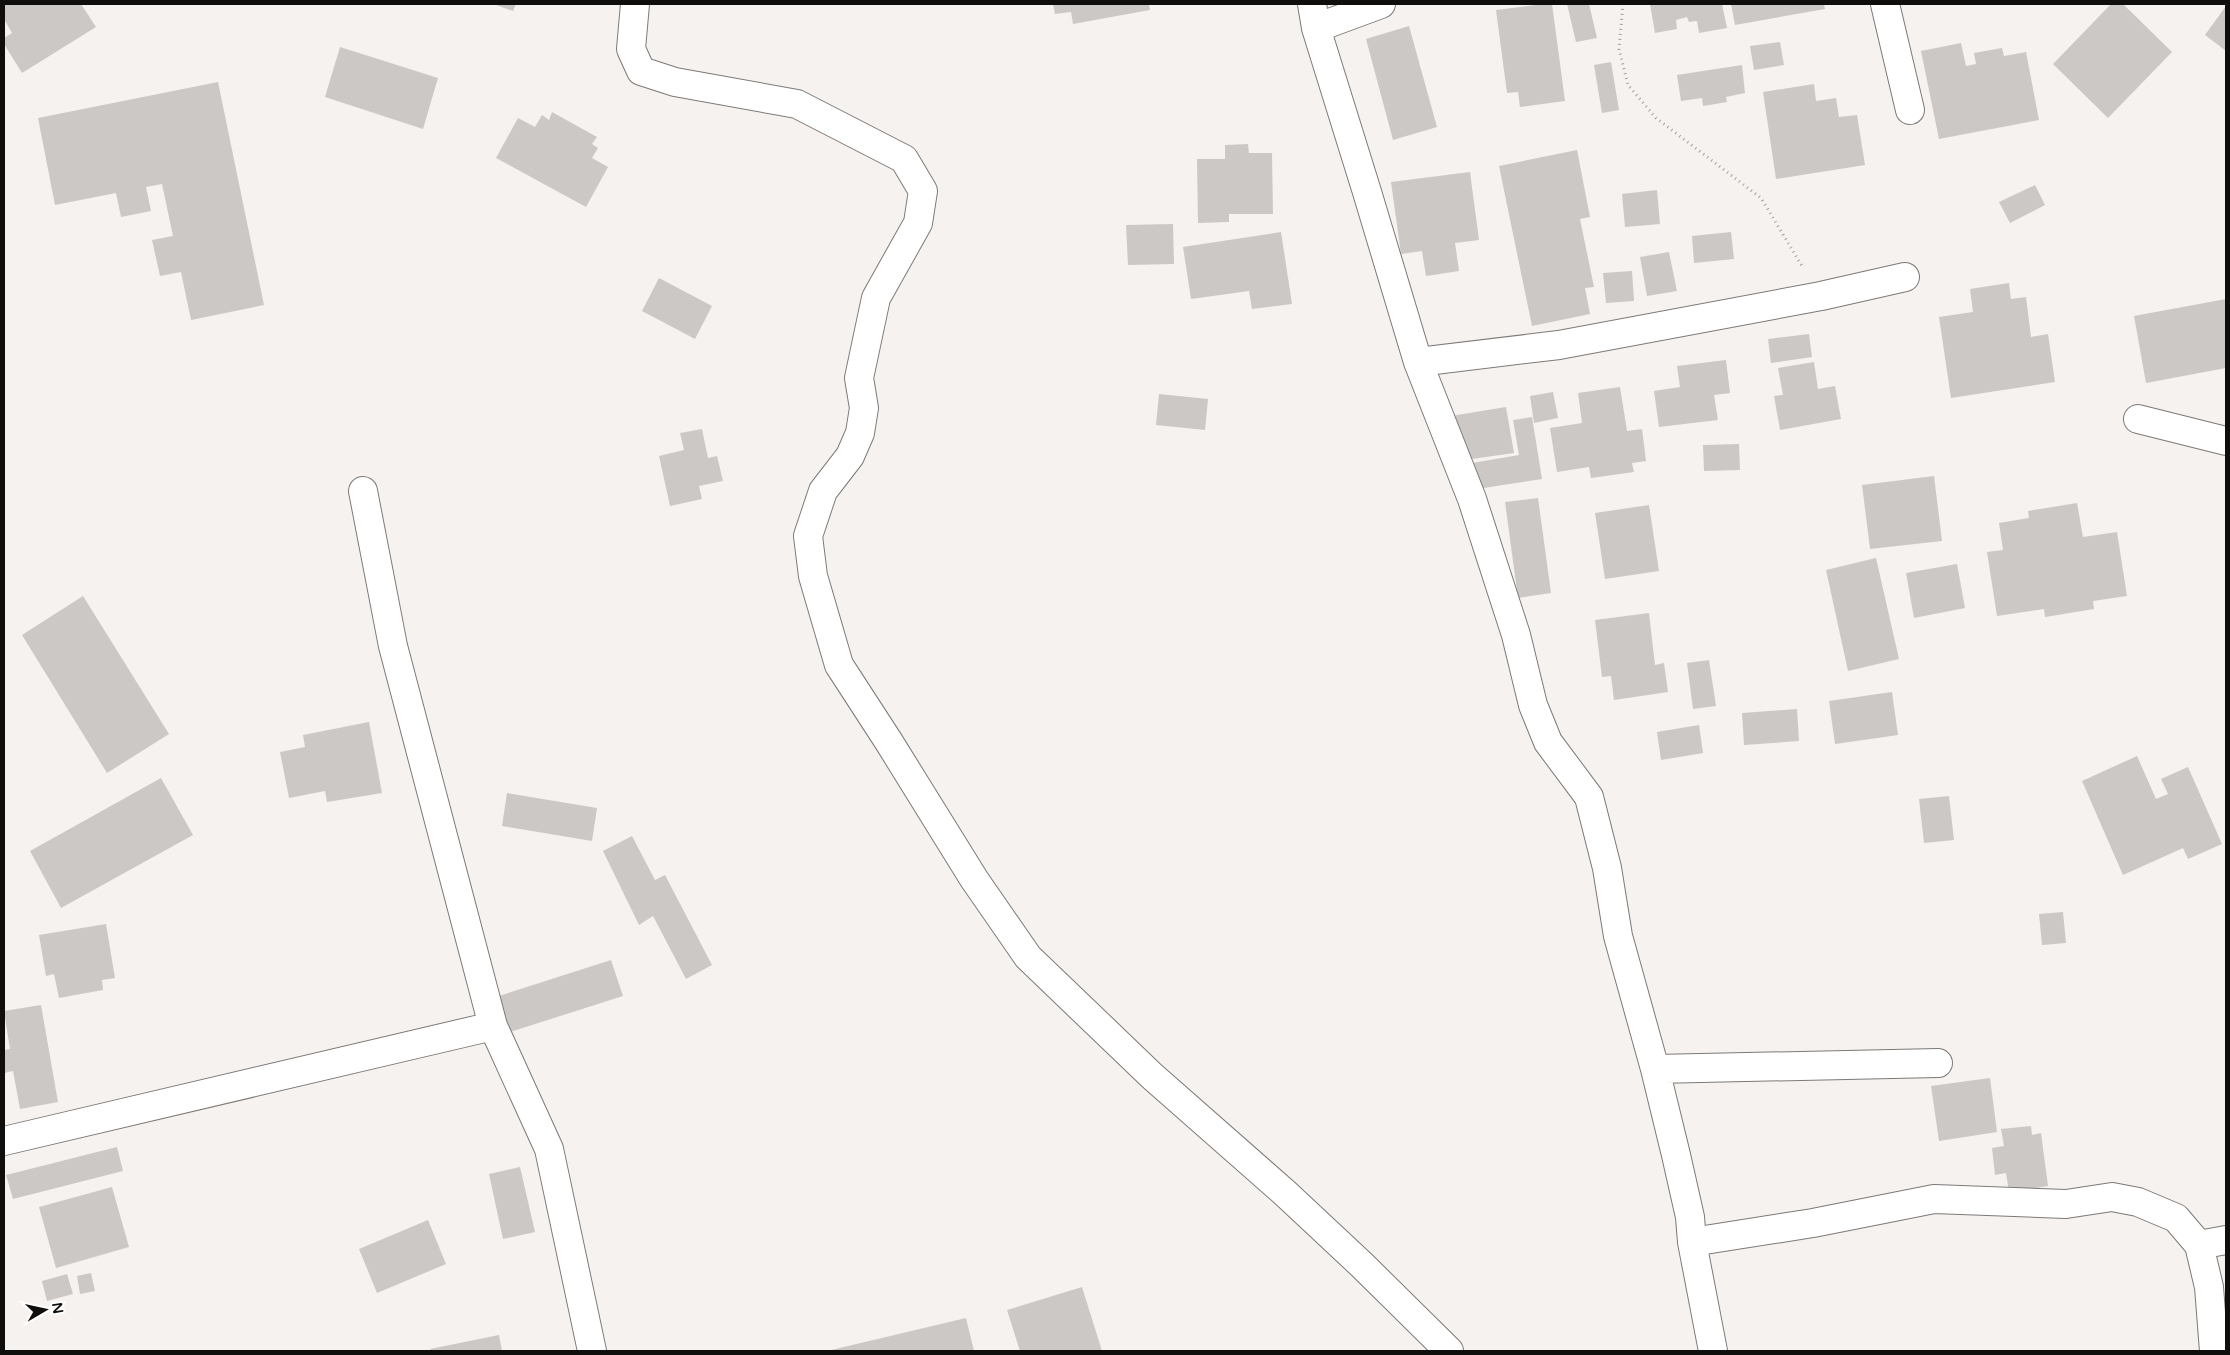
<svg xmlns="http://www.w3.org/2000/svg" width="2230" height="1355" font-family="'Varela Round',sans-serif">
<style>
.building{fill:#ccc8c5}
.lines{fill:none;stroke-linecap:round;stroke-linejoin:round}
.minor-casing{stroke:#7d7977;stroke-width:30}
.path{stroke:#a4a09e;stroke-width:3;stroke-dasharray:1 4;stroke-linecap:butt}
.minor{stroke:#fff;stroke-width:28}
</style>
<rect width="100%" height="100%" fill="#f6f2ef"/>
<path class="building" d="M81,4l15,23 -74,46 -18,-29v-6l8,-5 -8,-14v-14z
M493,4h23l-3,7z
M1053,4h96l1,6 -77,14 -2,-12 -16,2z
M1543,4h9l13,97 -45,6 -2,-15 -11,1 -11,-83z
M1567,4h22l8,34 -21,4z
M1650,4h72l5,24 -28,5 -2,-12 -8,1 -2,-5 -11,3 1,9 -22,4z
M1731,4h93l1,5 -90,16z
M2111,4h12l49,48 -64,66 -55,-54z
M2226,6v45l-21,-16z
M1409,26l28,101 -44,13 -27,-101z
M1780,42l4,23 -30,5 -4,-24z
M1961,43l5,23 10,-2 -2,-11 28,-5 2,8 22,-4 13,68 -100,19 -18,-88z
M340,47l98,31 -15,51 -98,-32z
M1611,62l8,48 -17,3 -8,-48z
M1742,65l3,28 -19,4 1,5 -24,4 -1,-8 -21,3 -4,-26z
M218,82l46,223 -73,15 -10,-48 -21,4 -8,-36 21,-4 -11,-52 -16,3 5,24 -30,6 -5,-24 -61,12 -17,-87z
M1814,84l2,17 20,-3 3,19 18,-2 8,50 -89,14 -13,-87z
M552,112l45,25 -5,7 6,4 -6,10 16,9 -22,40 -90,-49 22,-40 17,9 7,-12 7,5z
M1248,144l1,9h23l1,61h-44v8l-31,1 -1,-64h28v-14z
M1577,150l13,67 -10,2 14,68 -9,1 5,26 -58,12 -33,-160z
M1470,172l9,68 -24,3 4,28 -33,5 -4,-25 -21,3 -10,-72z
M2035,185l10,20 -35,18 -11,-21z
M1657,190l3,34 -35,3 -3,-33z
M1173,224l1,40 -46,1 -2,-40z
M1281,232l11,72 -40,5 -3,-18 -58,8 -8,-52z
M1731,232l3,27 -40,4 -2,-27z
M1669,252l8,39 -30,5 -7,-39z
M1632,271l2,30 -28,2 -3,-30z
M659,278l53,28 -17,33 -53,-28z
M2009,283l2,16 15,-2 5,40 17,-3 7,48 -104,16 -12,-81 34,-5 -3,-23z
M2226,299v69l-80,15 -12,-67z
M1809,334l3,23 -41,6 -3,-24z
M1726,360l4,33 -16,2 4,25 -59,7 -5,-36 26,-4 -3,-21z
M1814,362l4,27 17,-3 6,33 -61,11 -6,-34 9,-1 -5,-27z
M1620,387l7,44 15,-2 4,32 -14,2 2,9 -43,6 -2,-11 -32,5 -7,-44 32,-5 -4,-30z
M1553,392l5,26 -24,5 -4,-27z
M1159,394l49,5 -3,31 -49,-5z
M1506,407l8,46 -56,8 -7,-45z
M1532,417l10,62 -65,10 -5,-26 47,-8 -6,-35z
M702,429l6,29 9,-2 6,25 -24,5 3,13 -32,7 -11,-50 25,-6 -4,-17z
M1739,444l1,26 -36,1 -1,-26z
M1934,476l8,65 -72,8 -8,-64z
M1538,498l13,95 -33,5 -13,-96z
M2077,503l6,34 34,-5 10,64 -34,5 1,8 -49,8 -1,-8 -47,7 -10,-64 16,-2 -4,-27 30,-5 -1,-7z
M1649,505l10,66 -54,8 -10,-66z
M1876,558l23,101 -51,12 -22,-101z
M1957,564l8,44 -51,10 -8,-45z
M83,596l86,138 -62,39 -85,-138z
M1649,613l6,52 9,-2 4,29 -54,8 -3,-24 -9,1 -7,-57z
M1709,660l7,46 -23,3 -6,-46z
M1892,692l6,43 -63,9 -6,-43z
M1797,709l2,32 -55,4 -2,-32z
M369,722l13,71 -55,9 -2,-11 -36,7 -9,-46 25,-5 -2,-12z
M1699,725l4,28 -42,7 -4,-28z
M2137,756l19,43 12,-5 -7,-15 27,-12 34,77 -34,15 -5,-11 -60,27 -41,-94z
M161,778l32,57 -132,73 -31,-57z
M507,793l90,15 -5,33 -90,-15z
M1949,796l5,44 -30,3 -5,-44z
M632,836l23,44 10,-5 47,90 -26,14 -33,-63 -14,9 -36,-74z
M2063,912l3,31 -24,2 -3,-31z
M106,924l9,54 -13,2 1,10 -44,8 -5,-24 -8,2 -7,-41z
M611,960l12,36 -113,36 -11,-36z
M41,1005l17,97 -38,7 -7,-38 -9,2v-23l6,-1 -6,-38z
M1990,1078l7,54 -58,9 -8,-55z
M2031,1126l1,9 9,-2 7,53 -39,6 -3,-19 -11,2 -3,-27 12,-2 -3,-17z
M117,1147l6,24 -110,28 -7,-24z
M520,1167l15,65 -32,7 -14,-65z
M112,1187l17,60 -73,21 -17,-61z
M428,1220l18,44 -69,29 -18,-44z
M91,1273l4,18 -15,3 -3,-18z
M67,1274l6,20 -26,7 -5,-20z
M1082,1287l20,64h-82l-13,-41z
M966,1318l8,33h-147z
M499,1335l3,16h-71l-1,-2z"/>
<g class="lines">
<defs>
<path id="minor" d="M635,4l-4,45 10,22 34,11 122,22 107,55 19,32 -5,32 -42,75 -17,80 5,30 -4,25 -10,23 -27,35 -15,45 5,40 26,89 50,77 85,137 54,78 124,119 133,117 78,73 86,85
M1312,4l4,24 51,164 51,170 54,137 44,136 17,70 15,37 41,55 18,71 11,68 37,133 21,86 14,62 2,25 21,109
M1885,4l25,106
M1316,28l65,-24
M1418,362l141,-17 262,-49 84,-19
M2138,419l88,22
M363,491l30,155 100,380 56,123 43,202
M1655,1069l283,-6
M4,1141l489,-115
M1692,1242l121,-19 121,-24 132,5 46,-7 26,5 38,16 23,27 10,42 5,64
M2199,1245l27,-5"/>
</defs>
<use href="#minor" class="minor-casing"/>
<path class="path" d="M1623,4l-4,45 9,36 28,33 105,80 41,68"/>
<use href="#minor" class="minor"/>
</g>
<rect width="2230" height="1355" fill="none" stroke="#100e0d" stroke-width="10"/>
<g transform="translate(45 1310) rotate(81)" stroke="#ffffff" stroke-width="4" paint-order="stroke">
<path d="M0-4L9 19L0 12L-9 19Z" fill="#100e0d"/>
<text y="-8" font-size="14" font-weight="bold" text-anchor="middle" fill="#100e0d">N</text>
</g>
</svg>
